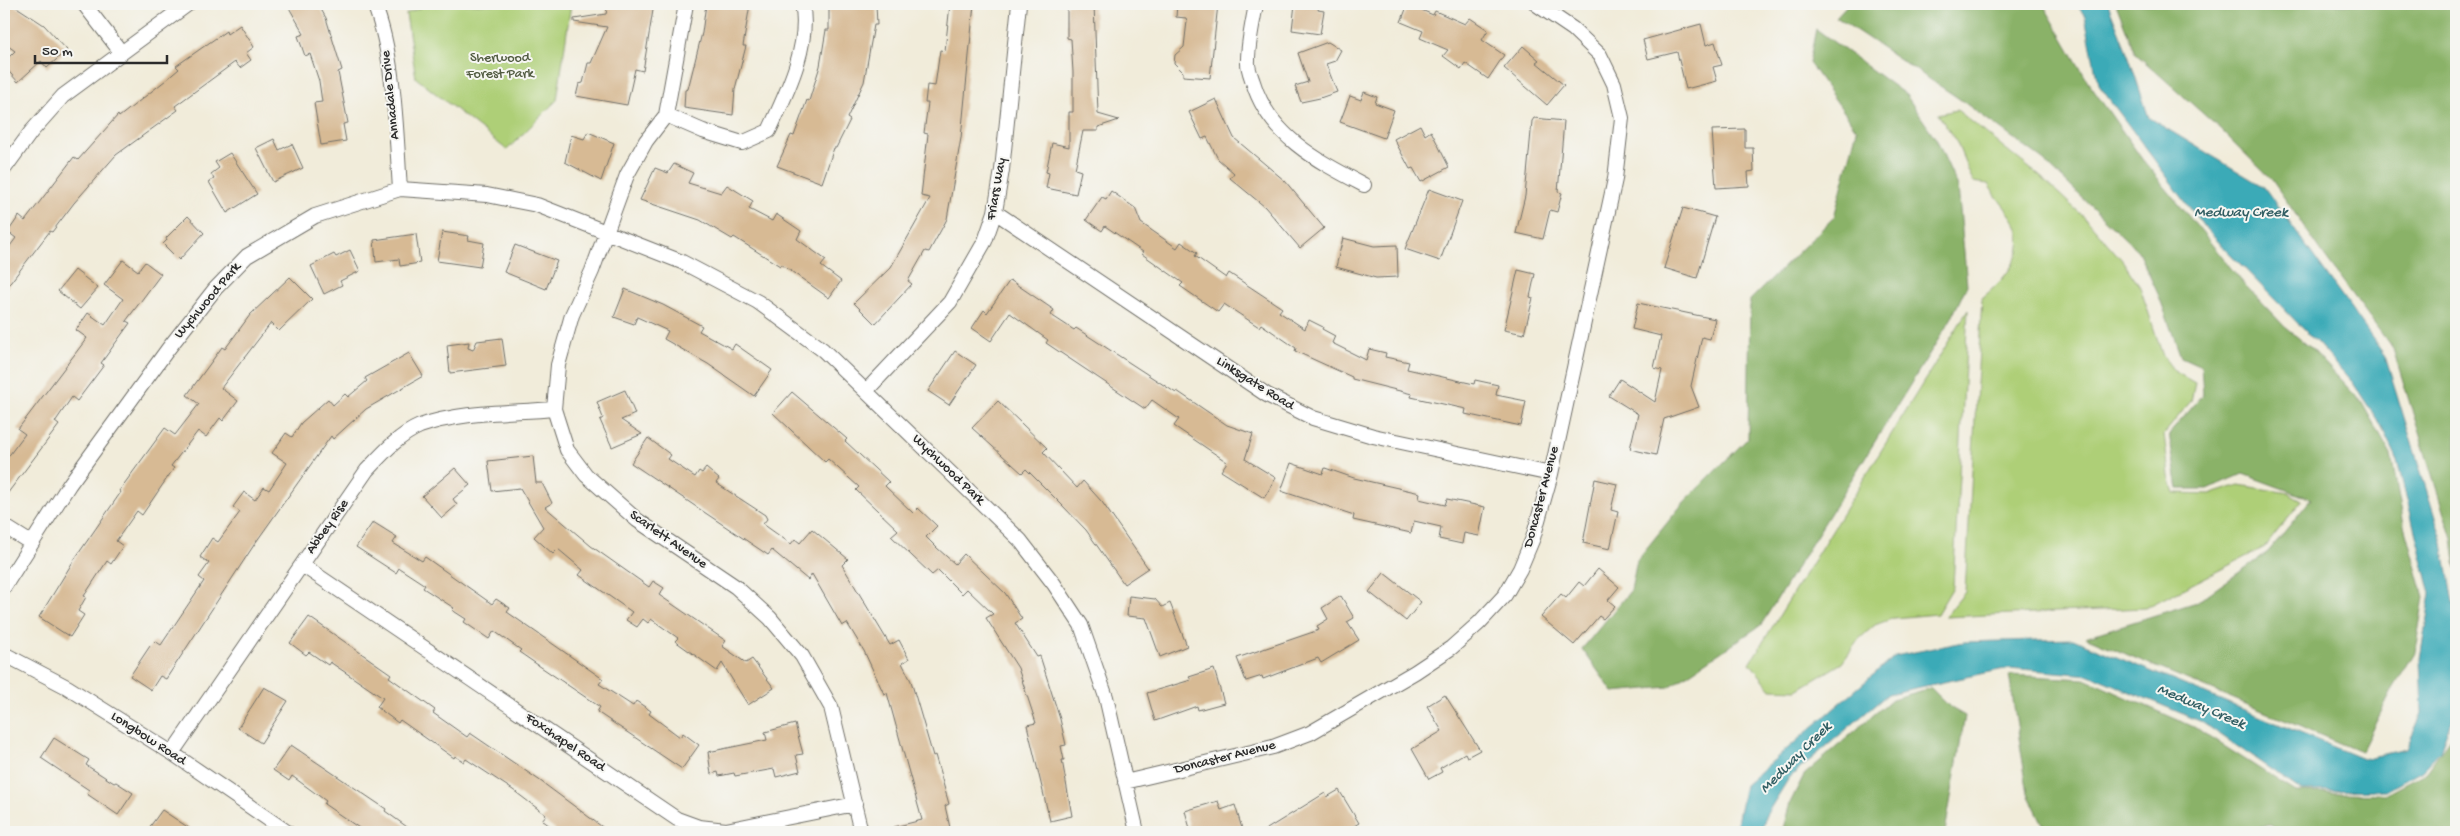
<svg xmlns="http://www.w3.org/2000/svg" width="2460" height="836" font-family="'Gochi Hand',sans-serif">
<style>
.green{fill:#aecf77;stroke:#6c7d51}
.forest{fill:#8ab268;stroke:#5a6e4a}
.water{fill:#3aaab7;stroke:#326a71}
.building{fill:#d7ba94}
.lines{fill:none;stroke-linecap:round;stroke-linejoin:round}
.street-casing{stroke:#706f68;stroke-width:16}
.street{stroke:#fff;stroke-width:14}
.labels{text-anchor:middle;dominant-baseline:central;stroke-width:4;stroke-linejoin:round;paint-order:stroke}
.park-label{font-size:14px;fill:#525c42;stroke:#f6f6f2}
.street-label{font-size:14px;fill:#2b2b2b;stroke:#f6f6f2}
.water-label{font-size:15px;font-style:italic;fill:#315e63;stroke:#f6f6f2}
</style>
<rect width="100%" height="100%" fill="#f6f6f2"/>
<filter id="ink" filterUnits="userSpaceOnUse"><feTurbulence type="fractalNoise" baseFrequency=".02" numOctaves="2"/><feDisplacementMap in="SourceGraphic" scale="10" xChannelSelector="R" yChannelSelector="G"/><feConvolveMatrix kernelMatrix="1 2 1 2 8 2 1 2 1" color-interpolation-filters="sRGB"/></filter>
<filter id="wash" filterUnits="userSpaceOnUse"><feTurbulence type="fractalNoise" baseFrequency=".0096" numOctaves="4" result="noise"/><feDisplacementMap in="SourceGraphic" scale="20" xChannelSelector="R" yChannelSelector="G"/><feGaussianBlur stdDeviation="1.12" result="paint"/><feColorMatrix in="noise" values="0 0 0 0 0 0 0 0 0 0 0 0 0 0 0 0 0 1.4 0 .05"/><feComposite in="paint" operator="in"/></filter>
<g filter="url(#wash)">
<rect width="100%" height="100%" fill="#f1ecda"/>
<path class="green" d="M428,4h143l-14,96 -50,50 -91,-72 -10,-64z
M1957,110l85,68 43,40 37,42 18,27 23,69 11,15 21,12 -4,18 -27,33 5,42 5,17 37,1 28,-9 50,8 13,7 -37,47 -120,61 -200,9 20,-25 17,-294c19,-16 44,-40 36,-69 -4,-13 -23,-32 -30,-45l-15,-2 -16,-39 -19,-29z
M1968,310l-15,277 -16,27 -43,4 -19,7 -16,14 -17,24 -45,27 -26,-1 -21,-26z"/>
<path class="forest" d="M1848,4h195l47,81 52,74 102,125 41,43 26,21 51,55 29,52 13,70 20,72 -9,55 -25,42 -29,58 -276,-115 112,-35 71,-50 43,-53 -68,-25 -35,15h-30l-9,-55 34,-39 -2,-29 -20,-9 -22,-61 -21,-45 -95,-91 -85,-62 -122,-81z
M2116,4h340v565l-4,-30 -59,-190 -68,-92 -53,-77 -53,-52 -84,-75z
M1816,29l90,66 30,44 22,48 9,98 -16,34 -190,306 -92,62 -56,5 -31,-43 49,-59 6,-30 47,-58 64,-64 2,-138 84,-83 23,-87 -48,-67z
M2009,675l76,4 109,48 102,65 89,2 40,-21 31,-43v102h-174l-12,-7 -24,7h-186l-17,-8 -15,-30z
M1931,688l20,20 14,8 -20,116h-163l8,-29 14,-28 88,-76z"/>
<path class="water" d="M2076,4h32l21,53 20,61 115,69 121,169 58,187 13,78v86l-16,44 -18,19 -36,20 -84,1 -100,-69 -112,-47 -81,-7 -121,26 -99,84 -24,39 -3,15h-27l10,-47 150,-129 69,-14 109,-3 290,120 43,-10 16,-36 -2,-55 11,-64 -35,-137 -16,-33 -27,-41 -34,-38 -115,-118 -106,-143 -13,-68z"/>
<g id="blocks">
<path class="building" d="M4,4h8l32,21 23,25 -20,18 -6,-7 -23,21 -14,-16v-4l11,-11 -11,-8z
M287,4h31l8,14 16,52 -4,2 10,51 -5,1 3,17 -25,4 -7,-42 8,-1 -3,-21 -9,-27 -5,2 -7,-20 6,-2z
M608,4h46l-11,67 -8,-2 -8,36 -51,-9 3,-12 4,-1 5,-20h3l16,-36 -33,-5v-3l32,-5z
M706,4h44l-7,42h3l-11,43 -2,26 -49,-7 1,-18 3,-1 14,-56z
M829,4h47l1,21h-3l-10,57 -17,36 3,2 -14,28h-2l-12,35 -45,-17 14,-31 3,1 13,-36 2,1 11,-35 6,-36h3z
M950,4h24l-13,134 -14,81 -18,33 -4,-1 -17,30 4,3 -37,40 -21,-21 37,-36 39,-69 -9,-2 7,-62 -4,-1 4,-30h-3l2,-18 8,1 5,-36 5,1z
M1067,4h27l4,110 21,6 -21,7v4h-15l-8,38 6,2 -5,23 -30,-6 3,-15 -3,-1 6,-29 17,4v-35h4v-40l-2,-33 -4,-1z
M1177,4h41l-8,74 -27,-2v-4l-9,-9 1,-8 9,-8 3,-26 -1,-3 -10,-1z
M1295,4h24l-1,6 6,1 -4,23 -28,-4z
M1408,4l25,11 2,-4 30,13 5,-6 18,12 -6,10 22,15 -16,24 -23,-16 -4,6 -18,-13 5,-6 -28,-12 3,-7 -22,-9z
M1701,24l5,21 9,-3 7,23 -9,2 4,14 -31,8 -9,-37 -29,7 -5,-19z
M240,25l14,22 -8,6 5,7 -11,8 -5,-6 -60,44 3,4 -62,45 -42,48 -22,29 -2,-1 -46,60v-37l12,-16 -8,-6 11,-16 6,5 49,-64 4,3 40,-45 1,2 47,-37 13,-11 -3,-3 50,-35 1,3z
M1328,42l13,8 -6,11 -9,3 11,28 -17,6 -19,4 -6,-16 13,-4 -10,-29z
M1523,46l16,14 -3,2 28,23 -17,20 -43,-37z
M1364,92l13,5 -2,6 19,7 -10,28 -44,-16 10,-26 11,4z
M1216,99l18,39 51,43 39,47 -24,20 -35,-41 -35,-29 4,-5 -16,-14 -11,-22 -5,2 -13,-27z
M1534,118l30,3 -6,71 4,1 -5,19 -7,-2 -7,29 -27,-6 9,-37 7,-75z
M1420,125l5,10 6,-4 18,36 -28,15 -8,-14 -3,1 -16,-30z
M1745,129v19h8l1,23 -6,1 1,14 -33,2 -4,-58z
M588,132l26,11 -13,38 -36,-19 6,-27 13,4z
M274,139l5,11 13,-6 11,24 -30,14 -17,-34z
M230,153l27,41 -30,19 -18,-31 5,-3 -3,-5 8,-6 -4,-6z
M674,164l19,9 -5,10 33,10 6,-8 26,16 -4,8 23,12 4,-7 25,17 -4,8 29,21 -5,6 20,15 -12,17 -48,-34 -1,2 -46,-29 -2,2 -32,-19 -60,-20 15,-32 13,5z
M1429,189l33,12 -22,60 -35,-12z
M1111,191l24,17 6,15 36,25 4,-6 16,11 -2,3 31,22 3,-5 53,35 -3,4 26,17 4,-9 14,7 -1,2 13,7 -3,7 34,17 3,-11 17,4 -1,4 24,5 -2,7 67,15 1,-4 23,5 -2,10 30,6 -5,25 -56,-12 1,-5 -55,-12 1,-3 -60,-15v-2l-57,-26 1,-3 -35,-24 -2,3 -35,-23 -6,8 -38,-26 3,-3 -41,-29 1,-2 -38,-26 -3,5 -16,-11 16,-23 4,2z
M1683,208l32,9 -18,61 -33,-10z
M188,216l16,17 -25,27 -16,-16 4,-4 -1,-2z
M442,232l27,4 -1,4 16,3 -4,24 -43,-6z
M416,234l4,29 -20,3 -1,-7 -23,3 -2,-22z
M1343,238l31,8 23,-1 1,32 -22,1 -40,-11z
M515,245l42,16 -11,28 -42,-17z
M350,250l10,21 -20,10 2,4 -18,9 -13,-28 23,-12 2,3z
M123,260l15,11 7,-9 16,12 -35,47 4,2 -29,40 3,2 -27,36 -5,-4 -17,25 4,3 -55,73v-36l21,-28 -7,-5 69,-91 -11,-8 12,-17 17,12 18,-26 -19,-14z
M75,270l23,18 -18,21 -22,-18z
M1518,270l17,4 -5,23 3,1 -9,36 -20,-4z
M290,277l22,22 -33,32 -8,-8 -50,65 17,13 -15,20 -3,-3 -14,19 -8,-6 -27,35 3,2 -32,47 -5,-4 -21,30 7,5 -12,18 -4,-3 -23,35 2,1 -8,14 6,4 -14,22 -31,-20 35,-57 47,-68 -2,-1 46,-63 10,7 24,-31 -12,-9 22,-30 13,-18 3,2 25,-34z
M1010,280l44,30 -3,5 23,15 2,-2 100,65 1,-2 50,34 26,9 -8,25 31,19 -12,20 -43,-27 6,-9 -53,-36 5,-7 -27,-19 -7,9 -99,-66 2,-3 -38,-27 -19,28 -19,-13 12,-18 3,3z
M625,289l38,16 39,21 -3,5 33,18 3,-5 37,26 -18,26 -46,-32 -44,-25 4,-8 -31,-14 -3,7 -20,-7z
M1638,303l77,16 -5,20 -8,-2 -11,49 8,21 -35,12 -8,36 -26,-6 8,-35 -29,-18 11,-17 35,23 7,-32 -8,-2 7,-32 -29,-7z
M502,338l4,28 -56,7 -3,-28 22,-3 -1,6 5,2 4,-9z
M955,351l21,14 -27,40 -21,-14z
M409,353l14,23 -57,33 -33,30 -2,-3 -75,106 -90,137 -6,-3 -9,14 -21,-14 20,-30 5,-5 6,4 43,-64 -5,-4 10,-14 -9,-6 12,-19 6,4 22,-30 -7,-5 11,-15 11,8 9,-13 5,3 18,-27 -15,-10 14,-20 6,4 9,-14 27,-24 5,6 12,-11 3,3 19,-16 -2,-3z
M625,390l10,24 -14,6 21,14 -30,13 -12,-27 3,-2 -6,-16z
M792,392l55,47 -2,2 44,41 -4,4 28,27 5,-5 19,18 -11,11 11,11 18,16 9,-10 41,39 17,26 -7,4 22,34 3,-1 20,63 6,26 -5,1 3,14h-2l10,56 -22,5 -23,-96 9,-2 -18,-55 -32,-50 7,-4 -26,-25 -5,5 -24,-24 -6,5 -41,-39 7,-6 -42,-40 3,-3 -31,-28 -3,3 -52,-49z
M998,401l49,47 -4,4 34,36 6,-7 19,21 46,66 -24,16 -38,-54 -24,-25 -36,-36 -4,4 -50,-45z
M648,438l23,17 -3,4 27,18 4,-6 3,2 4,-5 13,11 -3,4 49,32 2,4 -4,5 28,20 4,-5 5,4 12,-14 36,30 -6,6 48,80 9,-5 10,19 -7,4 9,18 22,75 2,-1 14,49 -4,2 6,26h-56l-1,-5 28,-7 -35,-127 -3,1 -20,-43 -17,-28 -5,3 -30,-52 -4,6 -36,-30 -4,5 -137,-92z
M533,456l3,27h6l10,20 -7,4 46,39 58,41 4,-6 11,7 -5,7 67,46 -4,5 24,17 6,-4 22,29 -26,17 -26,-42 -5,8 -42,-30 3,-3 -27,-19 -3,4 -5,-4 -6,8 -11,-7 6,-8 -53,-37 4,-5 -25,-21 -5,5 -19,-17 9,-10 -23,-39 -28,3 -4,-30z
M1291,463l32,11 2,-6 29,10 66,15 -1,6 26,6 2,-6 38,8 -6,29 -15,-3 -2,11 -23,-5 2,-12 -27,-6 -3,12 -58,-13 1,-5 -73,-24z
M455,468l15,17 -17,14 4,6 -15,13 -20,-22z
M1595,479l22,5 -6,26 7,2 -8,37 -27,-6z
M373,522l24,15 -4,6 29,18 3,-4 67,47 4,-5 14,9 -3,4 96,67 -4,5 34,22 3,-5 15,10 -2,3 31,23 3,-4 16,12 -17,24 -85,-57 3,-5 -65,-44 -16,-11 2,-2 -27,-19 -5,8 -25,-17 2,-3 -14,-9 2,-2 -31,-20 2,-3 -26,-17 -3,5 -40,-26z
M1598,569l21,18 -11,13 7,6 -12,13 -4,-3 -25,29 -33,-28 20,-23 5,4 13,-16 5,4z
M1384,573l37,29 -15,19 -37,-29z
M1129,596l26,3 7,8 8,-4 17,43 -27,11 -14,-39 -19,-2z
M1341,596l13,22 -7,4 12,18 -38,23 -3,-5 -55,21 -1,-3 -16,5 -9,-23 82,-28 -2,-4 11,-7 -6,-11z
M309,617l82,57 -2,3 46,33 -2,3 34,24 3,-4 69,47 70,52h-51l-16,-12 4,-5 -33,-25 -47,-31 -2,3 -9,-6 -1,2 -54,-38 -2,3 -21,-16 6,-9 -53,-36 -2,3 -19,-13 -3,3 -16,-12z
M1214,669l10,34 -26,7 -1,-4 -42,15 -8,-28 44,-13 -2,-3z
M264,687l24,14 -27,42 -23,-15z
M1445,695l35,55 -13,7 -2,-4 -25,15 2,4 -13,7 -17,-30 30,-18 -15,-25z
M795,724l8,30 -7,1 4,16 -24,6 -2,-8 -39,7 -1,-3 -15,3 -1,-4 -7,2 -3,-22 59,-12 -2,-8z
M54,738l35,22 -3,5 28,18 2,-1 17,11 -15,22 -31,-21 2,-4 -48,-32z
M291,745l95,64 -1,2 29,21h-49l-41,-28 2,-3 -34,-25 -3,5 -16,-11z
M1339,790l20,33 -15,9h-82l63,-39 2,4z
M1218,801l3,9 14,-5 8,27h-52l-6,-21z
M162,810l33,22h-49z"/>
</g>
</g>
<g filter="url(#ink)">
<use href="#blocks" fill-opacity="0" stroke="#706f68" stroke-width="1"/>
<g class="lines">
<defs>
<path id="street" d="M84,4l37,48
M374,4c21,52 22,128 26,185
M802,4c9,41 -16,90 -33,127l-27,12 -39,-12 -37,-16 -20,26 -19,34 -35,96 -20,44 -14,50 -4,44 13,41 19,25 51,45 99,67 34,31 32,38 29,51 30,125
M1256,4c-3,18 -8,38 -8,56 -1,7 3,16 5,22 16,54 65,79 111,103
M666,115l20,-111
M4,169l27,-37 32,-36 125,-92
M995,212l272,183 46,23 60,18 178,38
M866,391l84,-89 35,-61 10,-29 7,-42 17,-166
M4,526l27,17
M302,565l375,254 22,8 27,3 129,-26
M4,587l65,-102 99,-136 47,-60 32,-33 68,-40 85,-27 87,6 50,10 145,57 76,40 65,48 197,190 34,44 27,41 25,72 31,135
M4,654l63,33 105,66 115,79
M172,753l195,-283c16,-17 32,-35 53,-44 41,-15 91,-13 134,-17
M1125,782l148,-35 37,-14 105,-61 36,-24 28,-25 26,-28 15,-26 13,-31 18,-64 64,-295 7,-61 -8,-34 -14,-29 -27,-26 -37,-25"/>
</defs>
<use href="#street" class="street-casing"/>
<use href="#street" class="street"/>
</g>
</g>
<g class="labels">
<g class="park-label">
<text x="500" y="58">Sherwood<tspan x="500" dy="16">Forest Park</tspan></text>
</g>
<g class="street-label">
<text transform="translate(391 95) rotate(-96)">Annadale Drive</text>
<text transform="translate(997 189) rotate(-80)">Friars Way</text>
<text transform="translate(208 301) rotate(-50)">Wychwood Park</text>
<text transform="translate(1255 384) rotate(32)">Linksgate Road</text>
<text transform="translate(948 470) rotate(44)">Wychwood Park</text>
<text transform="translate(1542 497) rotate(-75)">Doncaster Avenue</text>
<text transform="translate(328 527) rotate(-55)">Abbey Rise</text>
<text transform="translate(668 540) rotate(35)">Scarlett Avenue</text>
<text transform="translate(148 739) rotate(33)">Longbow Road</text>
<text transform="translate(565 743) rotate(34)">Foxchapel Road</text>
<text transform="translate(1225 758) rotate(-14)">Doncaster Avenue</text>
</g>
<g class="water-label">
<text x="2241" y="213">Medway Creek</text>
<text transform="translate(2201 707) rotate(23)">Medway Creek</text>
<text transform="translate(1796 758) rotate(-45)">Medway Creek</text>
</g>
</g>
<rect width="2460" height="836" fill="none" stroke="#f6f6f2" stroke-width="20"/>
<path d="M35 55v8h132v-8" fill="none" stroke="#2b2b2b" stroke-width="2.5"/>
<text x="42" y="55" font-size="15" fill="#2b2b2b" stroke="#f6f6f2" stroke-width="4" paint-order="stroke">50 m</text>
</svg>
